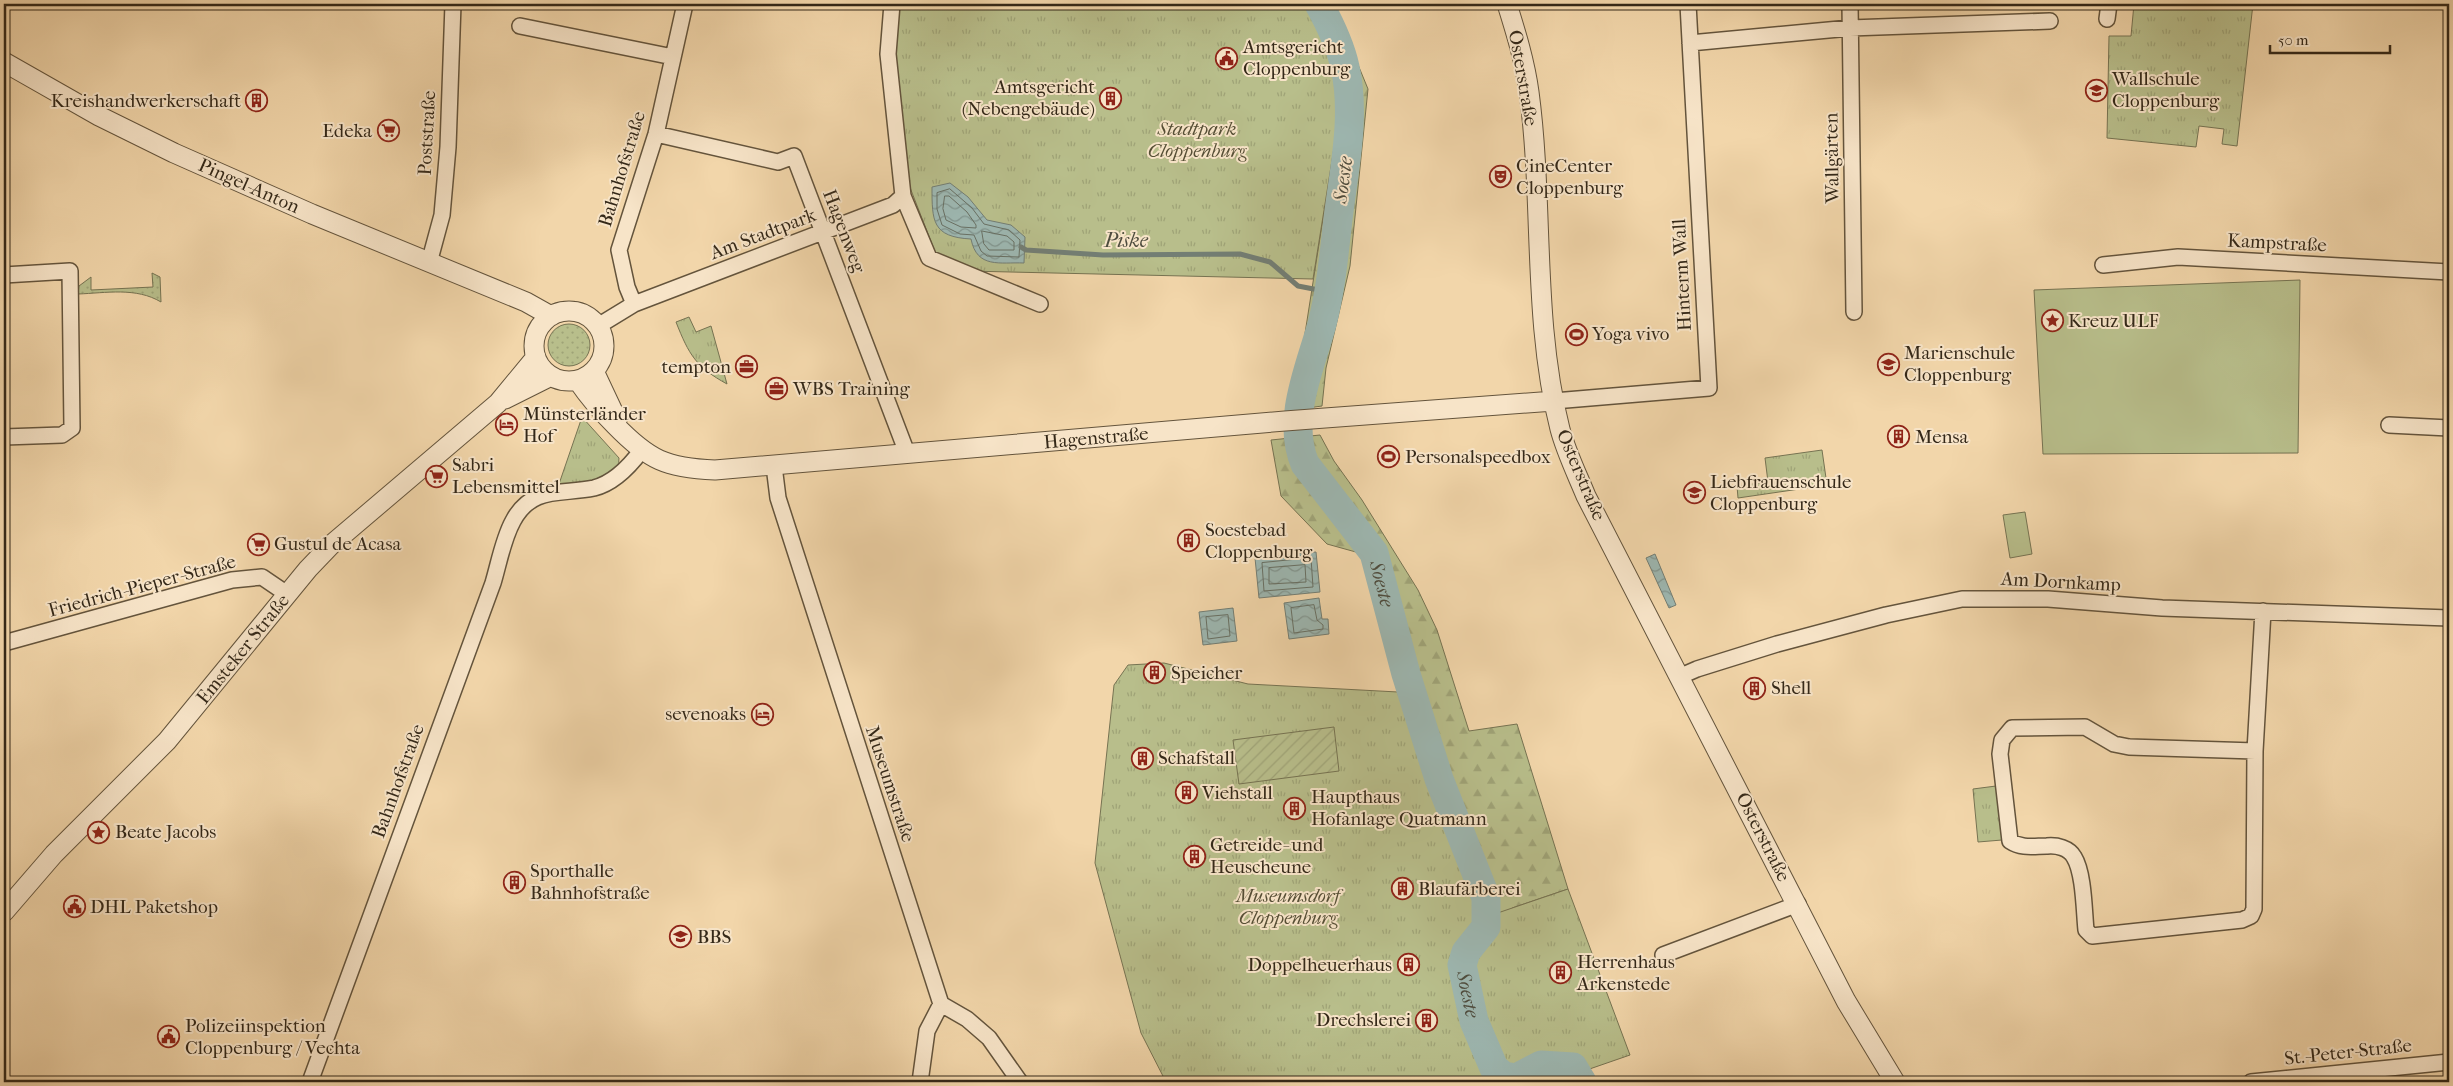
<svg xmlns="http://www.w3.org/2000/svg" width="2453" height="1086" font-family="'IM FELL French Canon',serif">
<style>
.grass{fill:url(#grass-dots);stroke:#767352}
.forest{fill:url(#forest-firs);stroke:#767352}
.park{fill:url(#park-tufts);stroke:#767352}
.garden{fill:url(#garden-furrows);stroke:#767352}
.pitch{fill:#b8be8b;stroke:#767352}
.water{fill:url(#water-waves);stroke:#737e74}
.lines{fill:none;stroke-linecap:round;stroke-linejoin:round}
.shore{stroke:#687064;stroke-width:1}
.stream{stroke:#737e74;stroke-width:5}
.river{stroke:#9db7b1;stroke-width:29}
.minor-casing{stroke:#64543c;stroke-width:18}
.tertiary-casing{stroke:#64543c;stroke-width:21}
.minor{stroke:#f7e4c8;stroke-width:15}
.tertiary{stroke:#f7e4c8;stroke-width:19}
.labels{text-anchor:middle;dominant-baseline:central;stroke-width:4;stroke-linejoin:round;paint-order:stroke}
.poi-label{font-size:19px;fill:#342818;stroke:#f7e4c8;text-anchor:start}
.street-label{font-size:19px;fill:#342818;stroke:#f7e4c8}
.park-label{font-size:19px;font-style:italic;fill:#554e35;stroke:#f7e4c8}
.water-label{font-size:20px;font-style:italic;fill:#4e4c3e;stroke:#f7e4c8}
</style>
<defs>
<pattern id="grass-dots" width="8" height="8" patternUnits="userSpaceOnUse" patternTransform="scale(1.25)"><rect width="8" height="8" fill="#b8be8b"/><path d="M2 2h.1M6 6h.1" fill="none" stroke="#9fa377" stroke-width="1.8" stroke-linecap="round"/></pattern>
<pattern id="forest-firs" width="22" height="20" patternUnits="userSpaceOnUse" patternTransform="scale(1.25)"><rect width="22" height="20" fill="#b8be8b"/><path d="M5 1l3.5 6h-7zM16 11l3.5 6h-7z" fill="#9fa377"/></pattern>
<pattern id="park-tufts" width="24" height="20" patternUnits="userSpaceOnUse" patternTransform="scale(1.25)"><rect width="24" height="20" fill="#b8be8b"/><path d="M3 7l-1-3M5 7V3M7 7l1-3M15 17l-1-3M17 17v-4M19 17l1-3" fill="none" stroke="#9fa377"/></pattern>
<pattern id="garden-furrows" width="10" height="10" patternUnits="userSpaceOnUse" patternTransform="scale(1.25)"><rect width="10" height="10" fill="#b8be8b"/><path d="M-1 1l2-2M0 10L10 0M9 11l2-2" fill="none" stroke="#9fa377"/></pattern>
<pattern id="water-waves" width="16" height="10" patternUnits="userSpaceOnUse" patternTransform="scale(1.25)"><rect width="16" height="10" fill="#9db7b1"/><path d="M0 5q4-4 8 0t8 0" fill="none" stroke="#81958f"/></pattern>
</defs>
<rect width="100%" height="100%" fill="#f2d6aa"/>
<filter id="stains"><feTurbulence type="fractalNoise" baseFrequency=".004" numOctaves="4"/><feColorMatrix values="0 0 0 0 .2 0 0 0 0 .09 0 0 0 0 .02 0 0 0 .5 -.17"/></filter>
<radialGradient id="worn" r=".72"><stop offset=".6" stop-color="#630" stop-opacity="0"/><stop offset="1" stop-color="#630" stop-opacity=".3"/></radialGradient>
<path class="grass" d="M152,273l8,4 1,25c-25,-15 -55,-9 -83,-8l1,-8 12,-9v13l62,-3z
M548 345a21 21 0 1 1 42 0a21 21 0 1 1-42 0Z"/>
<path class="forest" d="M1308,4h25l35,85 -18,177 -24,102 -4,38 -29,4 44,-281 4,-42 -8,-49z
M1320,435l14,26 28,39 56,90 19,40 32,101 48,-7 51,165 -56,19 -38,59 5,-48 -81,-227 -35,-138 -36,-10 -46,-48 -10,-56z"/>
<path class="park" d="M898,4h410l25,34 8,49 -4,42 -24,150 -346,-8 -28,-9 -30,-77 -11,-93 -3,-43z
M2134,4h119l-16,142 -15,-2 2,-15 -25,-3 -3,21 -89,-9 2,-102h22z
M689,317l7,15 15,-6 16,58c-31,-17 -38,-29 -51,-62z
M582,417l37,41c1,26 -42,25 -60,26z
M1822,450l5,35 -89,13 -1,-12 31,-4 -3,-24z
M1164,663l84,21 150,8 82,227 88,-30 62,166 -78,27h-386l-25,-49 -46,-170 19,-178 14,-20z
M1996,786l6,54 -24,2 -5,-53z"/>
<path class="garden" d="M1334,727l5,44 -100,13 -6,-44z"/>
<path class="pitch" d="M2300,280l-2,173 -255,1 -9,-164z
M2025,512l7,42 -22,4 -7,-43z"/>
<path class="water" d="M950,183l18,14 19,23 24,5 14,12 -1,26c-24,-1 -47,6 -53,-24 -39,-2 -39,-18 -39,-52z
M1316,552l4,40 -61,6 -4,-40z
M1655,554l21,51 -7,3 -23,-50z
M1319,598l3,21h6l1,15 -40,5 -5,-36z
M1233,608l4,33 -34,4 -4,-33z"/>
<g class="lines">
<path class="shore" d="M950,189l22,19 12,16 25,6 11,10 -1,17 -32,-1 -6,-5 -7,-16 -14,-1 -18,-9 -5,-16v-16z
M945,196h4l18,16 9,13v3l-15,-1 -15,-7 -3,-11z
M982,231l25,5 7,6v8h-25l-5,-6z
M1311,558l2,29 -49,4 -2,-28z
M1305,565l1,17 -37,2v-16z
M1314,605l3,15 6,5v4l-29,4 -3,-25z
M1228,615l2,21 -22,3 -2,-22z"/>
<path class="stream" d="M1021,247l5,3 77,5 137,-1 30,8 28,24 31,6"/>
<path class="river" id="s1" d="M1319,4c11,20 21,40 26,63 11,49 -1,102 -7,152 -4,35 -7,70 -16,105 -12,44 -36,95 -17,140l69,89 32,121 33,105 47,119v29l-20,25 -4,13 12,56 20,47 10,8 12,2 25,-13 32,2 9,15"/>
<defs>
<path id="minor" d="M892,4l-4,50 15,142 26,62 111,46
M1850,4l4,308
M2107,19l2,-15
M520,26l153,31
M1690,43l160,-15 200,-7
M656,134l122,28 16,-6 113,297
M429,263l13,-48 6,-68 5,-143
M2103,265l75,-8 271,15
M4,275l66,-4 2,157 -10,7 -58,2
M634,304l-7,-17 -8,-37 37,-116 29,-130
M598,326l36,-22 259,-99 10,-9
M1554,401l155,-13 -21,-384
M2389,425l60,3
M774,466l4,32 163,506 26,15 22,19 31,44
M4,643l228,-63 30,-3 25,17
M1681,676l16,-7 80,-25 109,-29 76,-16h86l114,9 287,10
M2255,751l-1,158 -3,7 -9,4 -150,16 -6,-6c-2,-19 -2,-57 -12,-73 -5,-9 -17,-12 -27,-11 -13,0 -25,3 -37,-5l-10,-87 2,-14 10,-12 73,-1 29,17 15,3 126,4 8,-140
M1663,955l135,-51
M310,1082l183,-499c6,-20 10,-44 20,-62 19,-36 49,-26 81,-33 20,-5 35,-21 47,-37
M920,1082l7,-51 14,-27
M2251,1082l198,-20"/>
<path id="tertiary" d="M1507,4c9,29 18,58 22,88 15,112 3,227 31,337 6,23 17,45 26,67l260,505 49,81
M4,62l95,54 75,37 138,61 214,88 25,14
M534 346a35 35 0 1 1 70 0a35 35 0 1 1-70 0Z
M594,371l23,49
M578,381c11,16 23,30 37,44 34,35 51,43 100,45l570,-49 269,-20
M505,399l46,-23
M4,912l50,-58 113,-113 141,-172 23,-24 167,-142 38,-46"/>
</defs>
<use href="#minor" class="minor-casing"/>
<use href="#tertiary" class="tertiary-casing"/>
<use href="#minor" class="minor"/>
<use href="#tertiary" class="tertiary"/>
</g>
<defs>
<symbol id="civic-ring" viewBox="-11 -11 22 22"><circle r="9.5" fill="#f7e4c8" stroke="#8f2418" stroke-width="1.5"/><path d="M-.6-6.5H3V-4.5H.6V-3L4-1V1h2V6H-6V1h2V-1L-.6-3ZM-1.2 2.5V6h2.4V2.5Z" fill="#8f2418"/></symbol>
<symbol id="school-ring" viewBox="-11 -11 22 22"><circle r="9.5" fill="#f7e4c8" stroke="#8f2418" stroke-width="1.5"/><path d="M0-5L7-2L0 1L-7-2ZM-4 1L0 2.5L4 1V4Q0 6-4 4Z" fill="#8f2418"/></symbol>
<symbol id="building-ring" viewBox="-11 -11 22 22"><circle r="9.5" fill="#f7e4c8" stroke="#8f2418" stroke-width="1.5"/><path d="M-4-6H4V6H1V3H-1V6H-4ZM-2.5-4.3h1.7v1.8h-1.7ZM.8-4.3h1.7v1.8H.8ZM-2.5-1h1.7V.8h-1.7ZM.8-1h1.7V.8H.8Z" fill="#8f2418"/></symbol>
<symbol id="supermarket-ring" viewBox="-11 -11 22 22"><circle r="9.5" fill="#f7e4c8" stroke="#8f2418" stroke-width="1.5"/><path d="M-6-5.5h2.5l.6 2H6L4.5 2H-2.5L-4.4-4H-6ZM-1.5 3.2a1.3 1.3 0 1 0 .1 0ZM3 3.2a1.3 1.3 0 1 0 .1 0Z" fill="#8f2418"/></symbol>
<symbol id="theatre-ring" viewBox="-11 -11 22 22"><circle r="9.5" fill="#f7e4c8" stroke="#8f2418" stroke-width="1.5"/><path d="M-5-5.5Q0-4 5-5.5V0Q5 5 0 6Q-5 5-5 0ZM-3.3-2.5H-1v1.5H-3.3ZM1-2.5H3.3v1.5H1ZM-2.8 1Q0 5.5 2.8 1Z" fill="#8f2418"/></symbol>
<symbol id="sight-ring" viewBox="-11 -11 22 22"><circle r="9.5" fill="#f7e4c8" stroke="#8f2418" stroke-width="1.5"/><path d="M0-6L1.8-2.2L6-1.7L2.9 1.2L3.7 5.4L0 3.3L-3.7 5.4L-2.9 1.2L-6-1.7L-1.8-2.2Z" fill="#8f2418"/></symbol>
<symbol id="stadium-ring" viewBox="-11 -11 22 22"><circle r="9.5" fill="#f7e4c8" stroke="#8f2418" stroke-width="1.5"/><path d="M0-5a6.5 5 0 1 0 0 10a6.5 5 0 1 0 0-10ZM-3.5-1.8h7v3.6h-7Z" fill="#8f2418"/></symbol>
<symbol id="office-ring" viewBox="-11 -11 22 22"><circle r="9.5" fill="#f7e4c8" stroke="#8f2418" stroke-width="1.5"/><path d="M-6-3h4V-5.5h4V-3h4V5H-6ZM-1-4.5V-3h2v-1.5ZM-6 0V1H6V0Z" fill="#8f2418"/></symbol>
<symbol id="hotel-ring" viewBox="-11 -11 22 22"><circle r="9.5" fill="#f7e4c8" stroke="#8f2418" stroke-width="1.5"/><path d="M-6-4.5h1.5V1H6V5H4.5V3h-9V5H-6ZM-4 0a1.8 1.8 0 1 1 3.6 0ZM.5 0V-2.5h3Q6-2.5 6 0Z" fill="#8f2418"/></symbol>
</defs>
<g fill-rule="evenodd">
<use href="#civic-ring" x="1214" y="46" width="25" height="25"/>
<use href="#school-ring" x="2084" y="78" width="25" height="25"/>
<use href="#building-ring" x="1098" y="86" width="25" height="25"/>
<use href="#building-ring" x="244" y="88" width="25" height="25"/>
<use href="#supermarket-ring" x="376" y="118" width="25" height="25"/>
<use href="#theatre-ring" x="1488" y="164" width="25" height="25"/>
<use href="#sight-ring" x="2040" y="308" width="25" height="25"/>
<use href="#stadium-ring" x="1564" y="322" width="25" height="25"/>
<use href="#school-ring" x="1876" y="352" width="25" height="25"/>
<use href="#office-ring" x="734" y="354" width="25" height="25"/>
<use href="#office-ring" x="764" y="376" width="25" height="25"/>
<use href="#hotel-ring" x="494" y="412" width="25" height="25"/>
<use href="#building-ring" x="1886" y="424" width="25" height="25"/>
<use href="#stadium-ring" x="1376" y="444" width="25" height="25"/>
<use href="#supermarket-ring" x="424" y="464" width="25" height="25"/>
<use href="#school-ring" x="1682" y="480" width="25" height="25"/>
<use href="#building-ring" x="1176" y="528" width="25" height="25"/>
<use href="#supermarket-ring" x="246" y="532" width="25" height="25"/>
<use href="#building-ring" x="1142" y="660" width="25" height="25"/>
<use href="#building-ring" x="1742" y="676" width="25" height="25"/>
<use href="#hotel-ring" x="750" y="702" width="25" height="25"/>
<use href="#building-ring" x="1130" y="746" width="25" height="25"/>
<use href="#building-ring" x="1174" y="780" width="25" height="25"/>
<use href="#building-ring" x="1282" y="796" width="25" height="25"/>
<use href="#sight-ring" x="86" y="820" width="25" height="25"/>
<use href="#building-ring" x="1182" y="844" width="25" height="25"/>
<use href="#building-ring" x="502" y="870" width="25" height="25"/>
<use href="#building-ring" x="1390" y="876" width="25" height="25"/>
<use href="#civic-ring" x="62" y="894" width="25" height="25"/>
<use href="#school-ring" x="668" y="924" width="25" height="25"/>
<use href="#building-ring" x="1396" y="952" width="25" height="25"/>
<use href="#building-ring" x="1548" y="960" width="25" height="25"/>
<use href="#building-ring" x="1414" y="1008" width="25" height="25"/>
<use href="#civic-ring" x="156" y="1024" width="25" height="25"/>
</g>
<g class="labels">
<g class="poi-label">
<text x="1243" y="47">Amtsgericht<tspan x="1243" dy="22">Cloppenburg</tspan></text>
<text x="2112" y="79">Wallschule<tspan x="2112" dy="22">Cloppenburg</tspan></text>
<text x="1095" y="87" text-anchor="end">Amtsgericht<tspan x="1095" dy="22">(Nebengebäude)</tspan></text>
<text x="241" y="101" text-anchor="end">Kreishandwerkerschaft</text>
<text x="372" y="131" text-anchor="end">Edeka</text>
<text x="1516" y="166">CineCenter<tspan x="1516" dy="22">Cloppenburg</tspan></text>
<text x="2068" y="321">Kreuz ULF</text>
<text x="1592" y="334">Yoga vivo</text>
<text x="1904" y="353">Marienschule<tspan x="1904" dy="22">Cloppenburg</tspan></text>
<text x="731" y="367" text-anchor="end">tempton</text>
<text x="793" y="389">WBS Training</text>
<text x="523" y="414">Münsterländer<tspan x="523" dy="22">Hof</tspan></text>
<text x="1915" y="437">Mensa</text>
<text x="1405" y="457">Personalspeedbox</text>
<text x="452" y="465">Sabri<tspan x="452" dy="22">Lebensmittel</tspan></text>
<text x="1710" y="482">Liebfrauenschule<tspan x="1710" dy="22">Cloppenburg</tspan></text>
<text x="1205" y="530">Soestebad<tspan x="1205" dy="22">Cloppenburg</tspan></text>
<text x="274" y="544">Gustul de Acasa</text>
<text x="1171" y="673">Speicher</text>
<text x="1771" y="688">Shell</text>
<text x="746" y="714" text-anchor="end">sevenoaks</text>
<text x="1158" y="758">Schafstall</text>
<text x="1202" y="793">Viehstall</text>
<text x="1311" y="797">Haupthaus<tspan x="1311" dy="22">Hofanlage Quatmann</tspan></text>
<text x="115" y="832">Beate Jacobs</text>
<text x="1210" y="845">Getreide- und<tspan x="1210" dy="22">Heuscheune</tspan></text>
<text x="530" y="871">Sporthalle<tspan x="530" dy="22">Bahnhofstraße</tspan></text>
<text x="1418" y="889">Blaufärberei</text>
<text x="90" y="907">DHL Paketshop</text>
<text x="697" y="937">BBS</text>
<text x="1577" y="962">Herrenhaus<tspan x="1577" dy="22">Arkenstede</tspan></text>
<text x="1392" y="965" text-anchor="end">Doppelheuerhaus</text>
<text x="1411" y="1020" text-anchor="end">Drechslerei</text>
<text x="185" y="1026">Polizeiinspektion<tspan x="185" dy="22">Cloppenburg / Vechta</tspan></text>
</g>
<g class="street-label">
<text transform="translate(1523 78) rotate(80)">Osterstraße</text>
<text transform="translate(427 133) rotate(-87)">Poststraße</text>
<text transform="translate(1832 158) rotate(-91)">Wallgärten</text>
<text transform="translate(622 169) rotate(-73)">Bahnhofstraße</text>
<text transform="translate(249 186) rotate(24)">Pingel-Anton</text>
<text transform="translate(844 231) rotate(69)">Hagenweg</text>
<text transform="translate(763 234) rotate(-21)">Am Stadtpark</text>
<text transform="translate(2277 243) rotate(3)">Kampstraße</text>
<text transform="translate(1682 275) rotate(-93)">Hinterm Wall</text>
<text transform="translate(1096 438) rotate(-5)">Hagenstraße</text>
<text transform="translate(1581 475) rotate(67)">Osterstraße</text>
<text transform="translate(2061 582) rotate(3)">Am Dornkamp</text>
<text transform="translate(142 586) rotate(-15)">Friedrich-Pieper-Straße</text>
<text transform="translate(243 649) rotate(-51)">Emsteker Straße</text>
<text transform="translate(398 781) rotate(-70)">Bahnhofstraße</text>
<text transform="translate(890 784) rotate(72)">Museumstraße</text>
<text transform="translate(1763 837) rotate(63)">Osterstraße</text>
<text transform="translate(2348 1052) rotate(-6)">St.-Peter-Straße</text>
</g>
<g class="park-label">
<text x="1197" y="129">Stadtpark<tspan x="1197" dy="22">Cloppenburg</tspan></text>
<text x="1288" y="896">Museumsdorf<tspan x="1288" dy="22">Cloppenburg</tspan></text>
</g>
<g class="water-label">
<text transform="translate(1343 180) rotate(-83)">Soeste</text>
<text x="1126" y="240">Piske</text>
<text stroke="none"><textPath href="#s1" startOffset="616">Soeste</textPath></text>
<text stroke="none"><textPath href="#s1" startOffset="1052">Soeste</textPath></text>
</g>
</g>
<rect width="2453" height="1086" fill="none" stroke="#f2d6aa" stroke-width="20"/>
<rect x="5" y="5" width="2443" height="1076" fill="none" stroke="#342818" stroke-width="2.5"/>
<rect x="10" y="10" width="2433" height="1066" fill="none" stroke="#342818"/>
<path d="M2270 45v8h120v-8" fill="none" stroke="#342818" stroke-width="2.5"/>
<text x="2278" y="45" font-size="15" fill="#342818" stroke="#f7e4c8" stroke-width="4" paint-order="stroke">50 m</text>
<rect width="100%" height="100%" filter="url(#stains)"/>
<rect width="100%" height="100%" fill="url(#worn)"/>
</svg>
